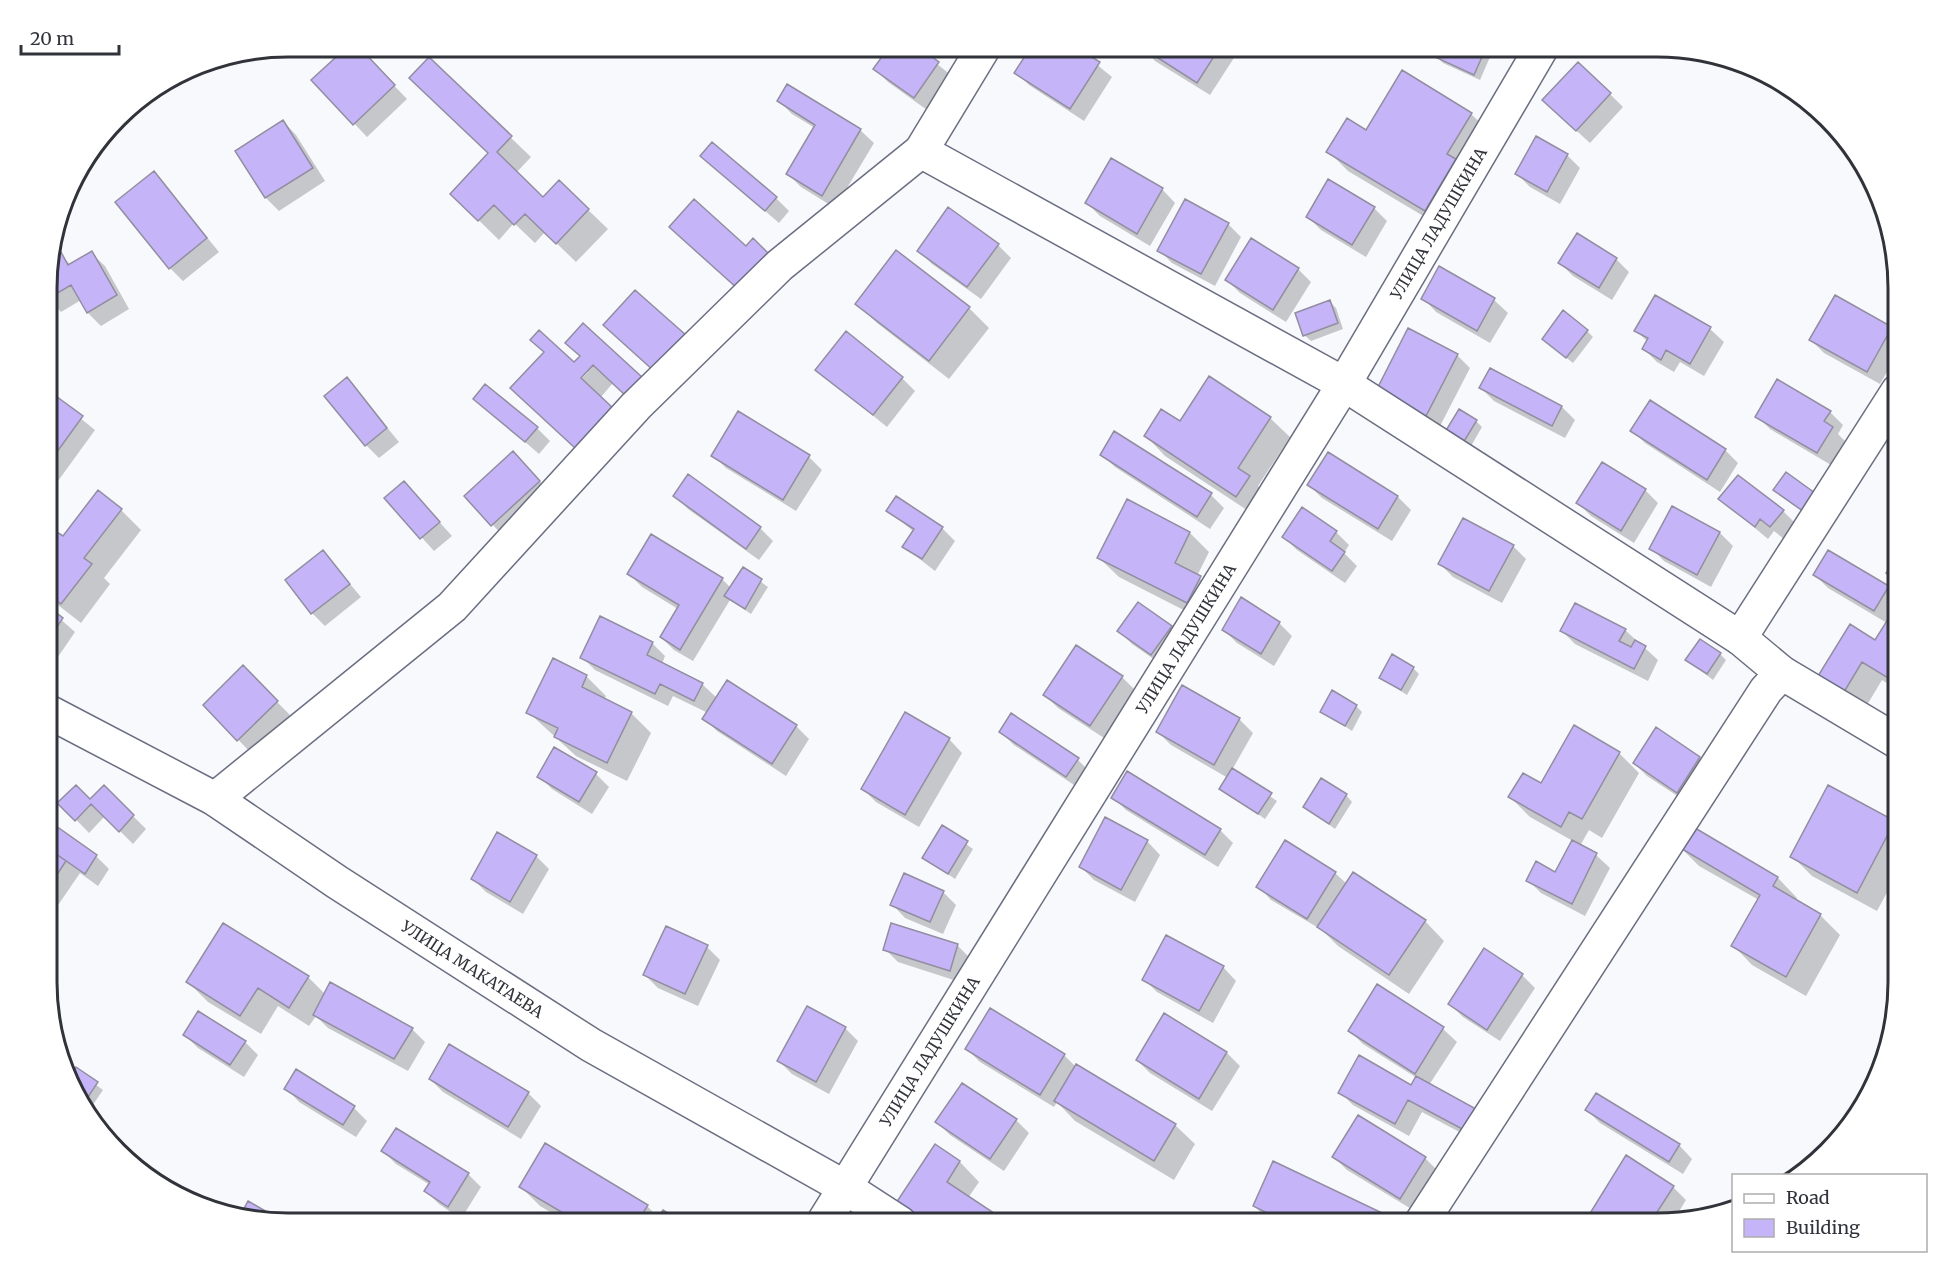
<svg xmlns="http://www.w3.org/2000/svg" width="1945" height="1270" font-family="Merriweather,serif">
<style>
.shadow{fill:#0003;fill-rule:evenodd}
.building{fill:#c5b5f8;stroke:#928da0;stroke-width:1.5}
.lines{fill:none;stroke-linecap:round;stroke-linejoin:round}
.minor-casing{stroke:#6a6e80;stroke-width:36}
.minor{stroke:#fff;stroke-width:33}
.labels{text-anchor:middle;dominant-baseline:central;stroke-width:6;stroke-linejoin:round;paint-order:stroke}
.street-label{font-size:16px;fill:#31333a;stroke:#fff}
.rim{fill:none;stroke:#31333a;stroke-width:3}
</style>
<rect width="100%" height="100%" fill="#f8f9fd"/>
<path class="shadow" d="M349,47h8l50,52 -40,38 -54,-57z
M459,47h12l-6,5z
M891,47h25l36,29 -25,34 -39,-28 -13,-13z
M1033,47h57l-5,8 27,22 -28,44 -55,-36 -13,-13z
M1143,47h98l-31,48 -55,-34z
M1442,47h32l10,4 6,6 -10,23 -37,-17 -6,-6z
M429,59l102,98 -15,16 27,26 16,-17 49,47 -32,33 -31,-30 -10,11 -21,-20 -15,17 -47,-46 38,-40z
M788,86l72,44 14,13 -39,65 -34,-21 -13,-13 27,-46 -23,-14 -13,-13z
M1610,94l13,13 -33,36 -33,-30z
M1471,114l20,19 -46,96 -97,-58 -20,-20z
M283,121l13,14 29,46 -46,30 -13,-13 -29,-47z
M1567,155l13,13 -20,36 -30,-17 -13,-13z
M702,156l74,42 13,13 -10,12z
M154,173l65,79 -36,29 -13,-13z
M1162,189l13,14 -25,43 -50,-30 -13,-13z
M1374,208l13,13 -21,36 -45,-27 -13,-13z
M1228,224l13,13 -26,49 -43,-23 -13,-13z
M1577,235l39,24 13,13 -17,28 -39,-24 -13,-13z
M998,245l13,13 -30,41 -49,-35 -13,-13z
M897,252l72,56 20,20 -40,51 -72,-56 -20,-19z
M91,253l14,13 24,43 -28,17 -13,-13 -7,-13 -20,12 -12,-13v-38l11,-7 11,11z
M1440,268l54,32 14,13 -18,30 -54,-31 -13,-14z
M1298,269l13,13 -25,40 -46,-29 -13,-13z
M1656,297l54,32 14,13 -20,34 -24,-14 -6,10 -17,-10 -13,-13 4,-7 -12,-11z
M1835,297l57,32 6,6v18l-18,31 -56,-31 -13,-13z
M1330,302l6,6 7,21 -32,12 -7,-6z
M583,325l30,58 -13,15 -4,69 -64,-60 13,-54 29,11 7,-8zM584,372h4l-11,12z
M1587,331l6,6 -20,26 -23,-18z
M1457,355l13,13 -31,60 -48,-25z
M817,370l85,8 13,13 -28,36z
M347,379l52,63 -20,16 -13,-13z
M1481,388l81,19 13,13 -10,18 -71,-37z
M49,393l46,37 -37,51 -9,-7z
M475,399l62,29 13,13 -11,13z
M1651,402l74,48 13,13 -18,29 -75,-49 -13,-13z
M1830,412l13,13 -5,9 7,7 -14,24 -61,-36 -13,-13z
M739,413l70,44 13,13 -26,41 -70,-43 -13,-13z
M1270,418l20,19 -32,49 11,11 -13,19 -91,-60 -19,-20 34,-13z
M1476,421l6,6 -15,26 -17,-10z
M1101,454l110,41 13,13 -14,21 -95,-62z
M1329,454l69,43 13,13 -19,31 -70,-43 -13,-13z
M1602,464l43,26 13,13 -24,40 -43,-27 -13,-13z
M526,466l26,29 -47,43 -39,-42z
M404,483l48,53 -18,15 -48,-53z
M675,496l85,32 13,13 -14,19 -71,-51z
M1720,499l63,12 13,13 -12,15 -10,-8 -6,8z
M1673,508l47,25 13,13 -22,41 -47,-26 -13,-13z
M121,510l20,20 -37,48 6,6 -29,39 -32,-25v-68l1,-2 13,10z
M888,510l54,18 13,13 -20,30 -31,-24 10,-15z
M1336,532l13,13 -5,8 13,13 -12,17 -48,-33 -13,-13z
M1190,533l19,19 -12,24 23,21 -13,25 -88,-45 -20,-19z
M1513,546l13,13 -24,44 -49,-26 -13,-13z
M323,552l38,45 -36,29 -13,-13z
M743,569l25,18 -17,27 -21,-14 -37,61 -19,-11 -13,-13 17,-28 -36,-22 -13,-13 93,5 9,9z
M1815,575l73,12 10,10 -3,13 3,2v78l-16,-10 -18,30 -25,-14 48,-73 -59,-35z
M49,609l26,23 -26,38z
M1279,623l13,13 -18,30 -37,-23 -13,-13z
M1171,627l13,14 -19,26 -33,-23 -13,-13z
M1625,630l33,30 -10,21 -73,-37 -13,-13z
M652,643l13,13 -3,8 40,20 15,14 79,28 13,13 -23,37 -69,-45 -13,-13 4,-5 -35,-17 -5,10 -73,-36 -13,-13z
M1720,654l6,6 -13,20 -26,-20z
M243,668l47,47 -39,38 -46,-48z
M1413,668l6,6 -12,21 -27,-17z
M586,676l20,20 -2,4 27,13 20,20 -24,48 -51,-25 -48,-44z
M1122,677l13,13 -31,48 -46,-30 -13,-13z
M1183,687l57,33 13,13 -21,37 45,31 -12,18 -44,-30 7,-11 -57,-33 -13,-13z
M1356,706l6,6 -10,19 -30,-20z
M1001,732l77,28 13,13 -11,16 -66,-44z
M949,739l13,14 -43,74 -43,-25 -13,-13z
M1619,753l20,20 -37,65 -13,-8 -9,16 16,9 14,13 -25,48 -44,-23 -13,-13 28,-6 17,-33 -43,-24 -20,-20z
M1699,758l14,13 -22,34 -44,-29 -13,-13z
M596,774l13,13 -17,27 -40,-25 -13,-13z
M104,787l42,42 -13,15 -28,-28 -16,17 -29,-30 30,-2z
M1829,787l69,39v46l-21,39 -65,-35 -20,-20z
M1346,795l6,7 -17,27 -30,-22z
M1113,797l107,33 13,13 -15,24 -92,-57z
M49,823l47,33 13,13 -11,17 -18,-13 -28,41 -3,-2z
M942,827l31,22 -18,30 -31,-21z
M1690,827l88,51 19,20 -2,3 26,15 19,19 -34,61 -54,-31 -19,-20 26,-45 -60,-34 -20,-20z
M1147,841l13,14 -25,47 -41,-22 -13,-13z
M536,856l13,13 -26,45 -37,-22 -13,-13z
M1335,873l12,11 78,37 19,20 -35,53 -71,-48 -16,-16 -51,-30 -13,-14z
M943,892l13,13 -13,29 -38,-16 -13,-14z
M957,945l14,14 -8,24 -65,-21 -13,-13z
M707,947l13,13 -22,46 -40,-18 -13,-13z
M1223,967l13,14 -23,42 -56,-31 -13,-13z
M1522,975l13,13 -35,53 -37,-24 -13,-13z
M308,977l18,18 86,34 13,13 -17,29 -80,-43 -12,-12 -7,10 -31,-20 -17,28 -53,-32 -20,-20z
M1377,987l66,42 14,13 -28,43 49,57 -56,-30 -13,24 -56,-31 -13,-13 72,-5 5,-9 -54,-34 -13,-13z
M1165,1015l62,38 13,13 -28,45 -62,-38 -13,-13z
M845,1028l13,13 -29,53 -37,-20 -13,-13z
M185,1035l60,7 13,13 -14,22 -46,-29z
M967,1049l97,6 12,12 99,58 20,19 -21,36 -99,-59 -18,-19 -3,5 -74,-45z
M76,1070l27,20 -15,22 -9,-9 -8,-25z
M430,1079l98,14 13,13 -20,33 -78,-47z
M286,1088l68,20 13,13 -11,16 -57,-35z
M1587,1110l92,35 13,14 -9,15 -83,-51z
M1016,1120l13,13 -25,38 -54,-36 -13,-13z
M935,1146l25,16 19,20 -11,16 38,25h-88l-20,-20z
M383,1151l85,23 13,13 -20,32 -22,-15 -13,-13 4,-6 -34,-21z
M1334,1157l91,1 13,13 -25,39 -66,-40z
M521,1187l126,19 12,12 5,-6 16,11h-111l-29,-17z
M1673,1187l13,13 -14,23 -87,-1z
M1254,1206l142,15 2,2h-126z"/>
<path class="building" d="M347,47h12l36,38 -42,40 -42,-45z
M889,47h29l21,15 -25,36 -41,-29z
M1031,47h44l25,15 -30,47 -56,-36z
M1141,47h79l-23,36z
M1440,47h38l7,3 -11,25 -39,-18z
M429,57l83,79 -15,16 46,45 16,-17 30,29 -33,35 -31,-30 -11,11 -20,-20 -16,16 -28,-27 38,-41 -79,-75z
M1578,62l33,31 -35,38 -34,-31z
M1402,70l70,43 -25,41 9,5 -31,52 -99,-59 21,-34 19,12z
M787,84l74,45 -39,67 -36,-22 29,-49 -38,-24z
M283,120l30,48 -48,30 -30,-47z
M1536,136l32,18 -21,38 -32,-18z
M712,142l65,55 -12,14 -65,-55z
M1111,158l52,30 -26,46 -52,-31z
M154,171l53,67 -38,31 -54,-67z
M1328,179l47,28 -23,38 -46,-28z
M694,199l52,47 7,-8 16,16 -31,35 -69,-62z
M1185,199l44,24 -28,51 -44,-23z
M948,207l51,37 -32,43 -50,-36z
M1577,233l40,25 -18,30 -41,-25z
M1251,238l48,30 -26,42 -48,-30z
M896,250l74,57 -41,54 -74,-57z
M92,251l25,44 -30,18 -16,-28 -22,13v-39l12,-7 7,13z
M1439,266l56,32 -18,33 -56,-32z
M635,290l52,46 -33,35 -51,-46z
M1655,295l56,32 -21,37 -24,-14 -5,10 -19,-11 6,-11 -14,-7z
M1835,295l57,32 -25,45 -58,-32z
M1330,300l8,23 -35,13 -8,-23z
M1563,310l25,20 -22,28 -24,-19z
M583,323l60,55 -17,18 -33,-31 -12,13 32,30 -38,40 -65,-60 34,-36 -14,-12 9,-10 35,32 6,-6 -15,-13z
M1408,328l50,26 -32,62 -50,-25z
M846,331l57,46 -30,38 -58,-45z
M1490,368l72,38 -10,20 -73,-38z
M1209,376l62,41 -33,51 12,8 -14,21 -92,-61 17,-27 19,12z
M347,377l40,51 -22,18 -41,-50z
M1777,379l54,32 -7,10 9,6 -16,26 -62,-36z
M485,384l53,43 -13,15 -52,-43z
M49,391l34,25 -34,47z
M1650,400l76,49 -19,31 -77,-49z
M1459,409l18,11 -17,28 -18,-11z
M738,411l72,44 -27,45 -72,-44z
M1114,431l98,62 -15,24 -97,-62z
M513,451l27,30 -49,45 -27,-30z
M1328,452l70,44 -20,33 -71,-44z
M1602,462l44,27 -25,42 -45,-28z
M1786,472l33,24 -12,18 -34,-24z
M688,474l73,53 -15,22 -73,-53z
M1738,475l46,35 -14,17 -10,-8 -5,8 -37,-28z
M404,481l36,41 -20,17 -36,-41z
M98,490l24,19 -38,49 8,6 -31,40 -12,-9v-68l14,9z
M896,496l47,31 -21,32 -20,-12 12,-18 -28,-18z
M1127,499l63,33 -15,31 26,13 -14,27 -90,-45z
M1672,506l48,26 -23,43 -48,-26z
M1302,507l35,24 -7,10 15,11 -13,19 -50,-34z
M1463,518l51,27 -25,46 -51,-27z
M651,534l72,44 -43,72 -20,-13 19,-32 -52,-31z
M323,550l27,34 -39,30 -26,-34z
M1828,550l61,36 -15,25 -61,-36z
M1898,556v26l-12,-9z
M743,567l19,12 -17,30 -21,-13z
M1241,597l39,25 -19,32 -39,-24z
M1138,602l34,24 -21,29 -34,-24z
M1575,603l51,26 -7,12 12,6 4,-7 11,6 -12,23 -74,-38z
M49,607l14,11 -14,21z
M1895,608l3,2v74l-36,-22 -18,30 -26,-16 32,-52 25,16z
M600,616l53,26 -6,13 56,28 -9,18 -34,-17 -5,10 -75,-36z
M1700,639l21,14 -14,21 -22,-14z
M1076,645l47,31 -33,50 -47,-31z
M1392,654l22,13 -13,23 -22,-12z
M553,658l34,17 -5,12 50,25 -25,51 -53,-26 4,-9 -32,-15z
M243,665l35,36 -41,40 -34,-36z
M727,680l70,45 -25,39 -70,-45z
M1182,685l58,33 -26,47 -58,-33z
M1332,690l25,15 -12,21 -25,-14z
M905,712l45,26 -45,77 -44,-26z
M1011,713l68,45 -13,19 -67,-45z
M1574,725l46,27 -38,67 -13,-7 -8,15 -53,-30 15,-24 18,10z
M1656,727l44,30 -23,36 -44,-30z
M554,747l43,25 -18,30 -42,-25z
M1232,768l40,25 -14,21 -39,-25z
M1127,771l94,58 -16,26 -94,-57z
M1321,778l26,16 -18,30 -26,-17z
M76,785l14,14 14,-14 30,30 -15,17 -28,-28 -16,17 -18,-18z
M1828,785l67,36 -38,72 -67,-36z
M1105,817l43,23 -27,50 -42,-23z
M49,821l48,34 -12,19 -36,-25z
M942,825l26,16 -20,33 -26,-16z
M1690,825l88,52 -5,9 48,28 -35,63 -55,-31 29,-51 -83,-49z
M497,832l40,23 -27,47 -39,-23z
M1285,840l51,32 -29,47 -51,-32z
M1572,840l25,13 -25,51 -46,-23 10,-20 19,11z
M49,849l17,12 -17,26z
M1353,872l73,48 -37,55 -72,-48z
M904,873l40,18 -14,31 -40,-17z
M223,923l86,53 -20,32 -31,-20 -18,28 -54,-34z
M891,923l67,21 -8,27 -67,-21z
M666,926l42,19 -23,49 -42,-19z
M1166,935l58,31 -25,45 -57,-31z
M1484,948l39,26 -36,56 -39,-26z
M330,982l83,46 -19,31 -81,-44z
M1377,984l67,43 -29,47 -67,-43z
M807,1006l39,21 -30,55 -39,-21z
M990,1008l75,46 -25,41 -75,-46z
M198,1011l48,30 -16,24 -47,-30z
M1164,1013l63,39 -28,47 -63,-39z
M1889,1043l-3,17 -8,15 -5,-2z
M449,1044l80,48 -21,35 -79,-48z
M1359,1055l52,30 5,-9 60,33 -12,21 -56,-30 -13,24 -57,-31z
M1076,1064l100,60 -22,37 -100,-60z
M76,1067l22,15 -16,24 -12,-30z
M296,1069l59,37 -12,19 -59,-36z
M962,1083l55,36 -27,40 -55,-37z
M1596,1093l84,51 -11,18 -84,-52z
M1358,1115l68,42 -26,42 -68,-42z
M396,1128l73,45 -21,34 -24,-16 6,-9 -49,-31z
M545,1143l103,62 -11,18h-57l-61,-36z
M935,1144l25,17 -13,21 62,41h-83l-30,-20z
M1626,1155l48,31 -24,37h-66z
M1273,1161l124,59 -2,3h-107l-35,-17z
M248,1201l38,22 -46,-7z
M663,1210l20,13h-29z"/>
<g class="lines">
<defs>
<g id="minor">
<path d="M921,151l423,233 396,254 42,35 116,69"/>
<path d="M1740,638l158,-247"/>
<path id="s1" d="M49,712l166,87 122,83 254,163 255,143 54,35"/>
<path d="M215,799l237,-192 184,-201 144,-141 141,-114 63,-104"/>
<path id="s2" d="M823,1223l521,-839 198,-337"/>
<path d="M1421,1223l345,-533 16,-17"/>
</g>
</defs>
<use href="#minor" class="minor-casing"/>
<use href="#minor" class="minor"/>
</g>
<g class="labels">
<g class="street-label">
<text stroke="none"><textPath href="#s2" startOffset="1174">УЛИЦА ЛАДУШКИНА</textPath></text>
<text stroke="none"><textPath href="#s2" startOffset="688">УЛИЦА ЛАДУШКИНА</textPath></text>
<text stroke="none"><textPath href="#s1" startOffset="496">УЛИЦА МАКАТАЕВА</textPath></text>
<text stroke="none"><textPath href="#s2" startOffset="202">УЛИЦА ЛАДУШКИНА</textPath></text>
</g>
</g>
<path d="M0 0H1945V1270H0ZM288 57H1657A231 231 0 0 1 1888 288V982A231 231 0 0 1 1657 1213H288A231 231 0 0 1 57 982V288A231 231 0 0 1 288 57Z" fill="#fff" fill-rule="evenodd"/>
<path class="rim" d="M288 57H1657A231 231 0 0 1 1888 288V982A231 231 0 0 1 1657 1213H288A231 231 0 0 1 57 982V288A231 231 0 0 1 288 57Z"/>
<rect x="1732" y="1174" width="195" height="78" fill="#ffffff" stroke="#adadb0" stroke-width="1.5"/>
<rect x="1744" y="1194" width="30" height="9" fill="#ffffff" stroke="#adadb0" stroke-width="1.5"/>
<text x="1786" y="1204" font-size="18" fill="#31333a">Road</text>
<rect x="1744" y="1219" width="30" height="18" fill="#c5b5f8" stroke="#adadb0" stroke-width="1.5"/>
<text x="1786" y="1234" font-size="18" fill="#31333a">Building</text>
<path d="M21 45v9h98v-9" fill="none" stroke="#31333a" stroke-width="3"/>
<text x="30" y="45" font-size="18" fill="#31333a" stroke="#ffffff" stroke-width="4.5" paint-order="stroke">20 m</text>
</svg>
